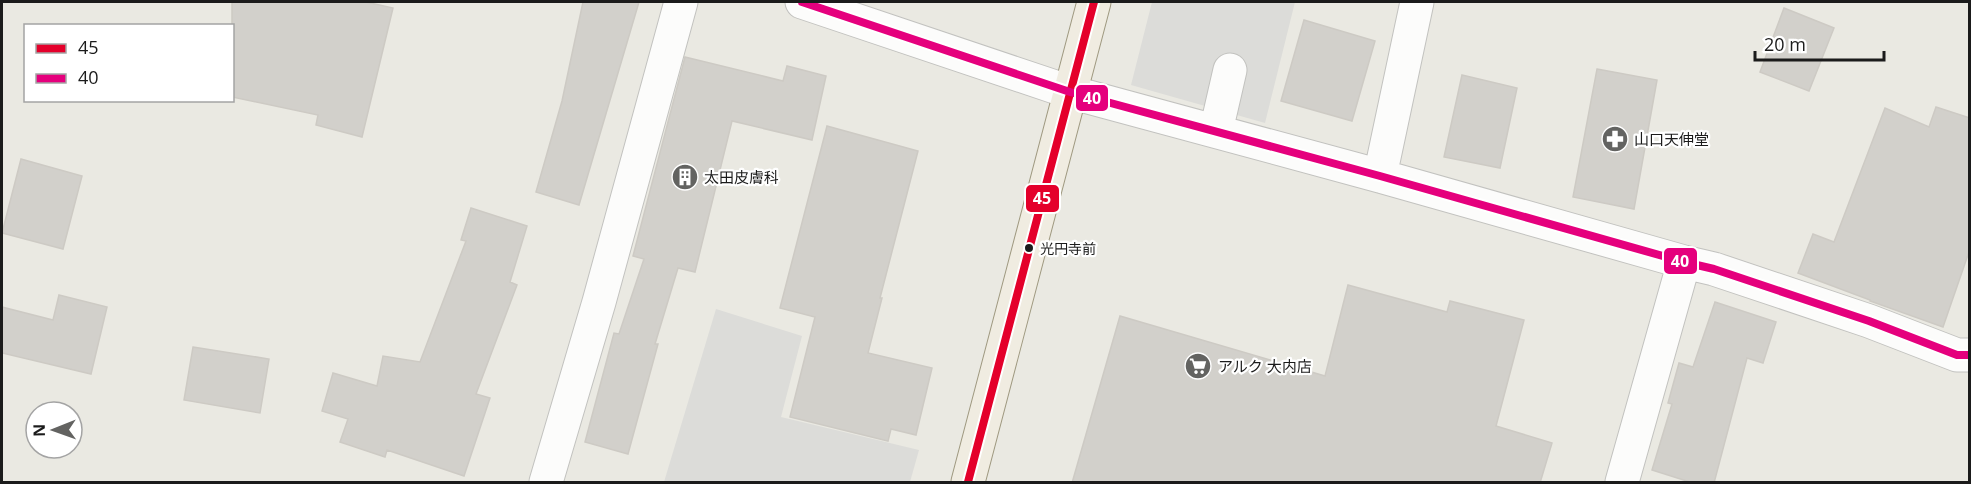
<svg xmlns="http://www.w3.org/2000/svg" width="1971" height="484" font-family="'Open Sans','Noto Sans JP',sans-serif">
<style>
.parking{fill:#dcdcd9}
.building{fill:#d2d0cb;stroke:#cdcac4;stroke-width:1.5}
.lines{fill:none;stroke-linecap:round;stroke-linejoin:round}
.minor-casing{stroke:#c2c2bf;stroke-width:35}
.major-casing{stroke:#9f9980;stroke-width:35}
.minor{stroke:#fcfcfb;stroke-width:33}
.major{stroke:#f0ece1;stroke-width:33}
.bus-1-casing{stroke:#fff;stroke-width:12}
.bus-2-casing{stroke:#fff;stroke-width:12}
.bus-1{stroke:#e4002b;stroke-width:8}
.bus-2{stroke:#e5007d;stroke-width:8}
.bus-dot{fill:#1b1b1b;stroke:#fff;stroke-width:2}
.labels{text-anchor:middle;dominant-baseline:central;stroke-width:4.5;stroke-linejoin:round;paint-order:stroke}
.bus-label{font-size:14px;fill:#1b1b1b;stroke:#fff;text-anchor:start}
.poi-label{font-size:15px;fill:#1b1b1b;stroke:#fff;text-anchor:start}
.line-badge{stroke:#fff;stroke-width:2}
.badge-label{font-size:16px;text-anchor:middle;font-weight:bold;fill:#fff}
</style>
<rect width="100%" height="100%" fill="#eae9e2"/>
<path class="parking" d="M1152,2h143l-30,121 -134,-38z
M716,309l86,27 -21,81 138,33 -9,32h-246z"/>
<path class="building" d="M232,2h134l27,6 -31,129 -46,-12 2,-10 -86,-18z
M583,2h56l-60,203 -43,-13 26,-91z
M1784,8l50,20 -25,63 -49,-19z
M1304,20l71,21 -23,80 -71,-20z
M685,57l98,24 4,-15 39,10 -14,64 -80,-19 -37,151 -17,-4 -23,76h3l-30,110 -43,-12 29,-109 5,1 25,-75 -11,-3z
M1597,69l60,11 -23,129 -61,-12z
M1462,75l55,13 -17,80 -56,-11z
M1936,107l34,11v131l-27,78 -73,-26v-1l-72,-27 15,-39 21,8 51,-134 44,19z
M827,126l91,25 -38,147h2l-14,55 64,15 -16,67 -25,-6 -3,12 -98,-24 25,-100 -35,-9z
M21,159l61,17 -19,73 -61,-16z
M471,208l56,18 -17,56 7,3 -41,109 14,4 -26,78 -77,-26 -2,7 -45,-15 8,-23 -26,-8 11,-38 44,13 6,-30 37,6 46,-121 -5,-1z
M1348,285l99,27 3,-11 74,19 -28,106 56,17 -12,40h-468l48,-167 205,60z
M59,295l48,12 -16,67 -89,-21v-46l51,13z
M1715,302l61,20 -13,41 -16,-5 -33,125h-21l-41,-13 20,-66 -4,-1 11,-40 14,4z
M193,347l76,12 -9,54 -76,-13z"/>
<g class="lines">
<defs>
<path id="minor" d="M802,2l268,90 310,84 304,86 30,7 155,52 88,34h13
M1216,131l14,-61
M1380,176l37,-174
M546,482l53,-180 82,-300
M1622,482l62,-220"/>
<path id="major" d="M968,482l126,-480"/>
</defs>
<use href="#minor" class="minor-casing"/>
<use href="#major" class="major-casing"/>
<use href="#minor" class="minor"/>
<use href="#major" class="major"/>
<defs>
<path id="bus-1" d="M968,482l126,-480"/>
<path id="bus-2" d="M802,2l268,90 310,84 304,86 30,7 155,52 88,34h13"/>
</defs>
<use href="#bus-1" class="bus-1-casing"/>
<use href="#bus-2" class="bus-2-casing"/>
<use href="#bus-1" class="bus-1"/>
<use href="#bus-2" class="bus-2"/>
</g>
<defs>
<symbol id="pharmacy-disc" viewBox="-11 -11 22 22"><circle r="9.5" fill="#636361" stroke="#fff"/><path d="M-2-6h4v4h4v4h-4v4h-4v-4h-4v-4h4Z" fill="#fff"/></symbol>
<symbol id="building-disc" viewBox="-11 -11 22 22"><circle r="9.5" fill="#636361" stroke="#fff"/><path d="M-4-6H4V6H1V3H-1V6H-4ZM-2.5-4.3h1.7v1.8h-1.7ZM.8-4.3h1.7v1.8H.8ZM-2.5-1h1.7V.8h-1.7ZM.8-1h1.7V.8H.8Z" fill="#fff"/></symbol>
<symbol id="supermarket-disc" viewBox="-11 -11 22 22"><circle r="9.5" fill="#636361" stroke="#fff"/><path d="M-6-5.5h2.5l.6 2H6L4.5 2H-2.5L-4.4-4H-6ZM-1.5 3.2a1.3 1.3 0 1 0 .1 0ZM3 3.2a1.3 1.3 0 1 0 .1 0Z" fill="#fff"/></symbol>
</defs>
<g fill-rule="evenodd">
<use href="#pharmacy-disc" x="1600" y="124" width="30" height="30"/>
<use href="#building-disc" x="670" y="162" width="30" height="30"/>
<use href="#supermarket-disc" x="1183" y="351" width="30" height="30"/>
</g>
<circle class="bus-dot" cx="1029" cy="248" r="5"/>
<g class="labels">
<g class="bus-label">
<text x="1040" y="248">光円寺前</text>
</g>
<g class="poi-label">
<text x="1634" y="139">山口天伸堂</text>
<text x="704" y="177">太田皮膚科</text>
<text x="1218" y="366">アルク 大内店</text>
</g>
</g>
<g class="line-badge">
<rect x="1075" y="84" width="34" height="28" rx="6" fill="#e5007d"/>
<rect x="1025" y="184" width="35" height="29" rx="6" fill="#e4002b"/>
<rect x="1663" y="247" width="35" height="28" rx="6" fill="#e5007d"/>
</g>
<g class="badge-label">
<text x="1092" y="104">40</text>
<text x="1042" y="204">45</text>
<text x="1680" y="267">40</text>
</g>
<rect width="1971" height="484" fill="none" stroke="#1b1b1b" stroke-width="6"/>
<rect x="24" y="24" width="210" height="78" fill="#ffffff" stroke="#a4a4a4" stroke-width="1.5"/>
<rect x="36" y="44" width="30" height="9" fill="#e4002b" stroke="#a4a4a4" stroke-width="1.5"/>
<text x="78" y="54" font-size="18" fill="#1b1b1b">45</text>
<rect x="36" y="74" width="30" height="9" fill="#e5007d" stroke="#a4a4a4" stroke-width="1.5"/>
<text x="78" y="84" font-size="18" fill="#1b1b1b">40</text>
<g transform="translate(54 430) rotate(269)"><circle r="28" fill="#ffffff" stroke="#a4a4a4" stroke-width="1.5"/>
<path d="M0-4.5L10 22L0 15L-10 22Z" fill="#636361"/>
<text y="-9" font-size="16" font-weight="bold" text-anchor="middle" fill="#1b1b1b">N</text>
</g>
<path d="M1755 51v9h129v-9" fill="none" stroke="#1b1b1b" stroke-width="3"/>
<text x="1764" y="51" font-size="18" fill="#1b1b1b" stroke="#ffffff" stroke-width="4.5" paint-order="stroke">20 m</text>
</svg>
